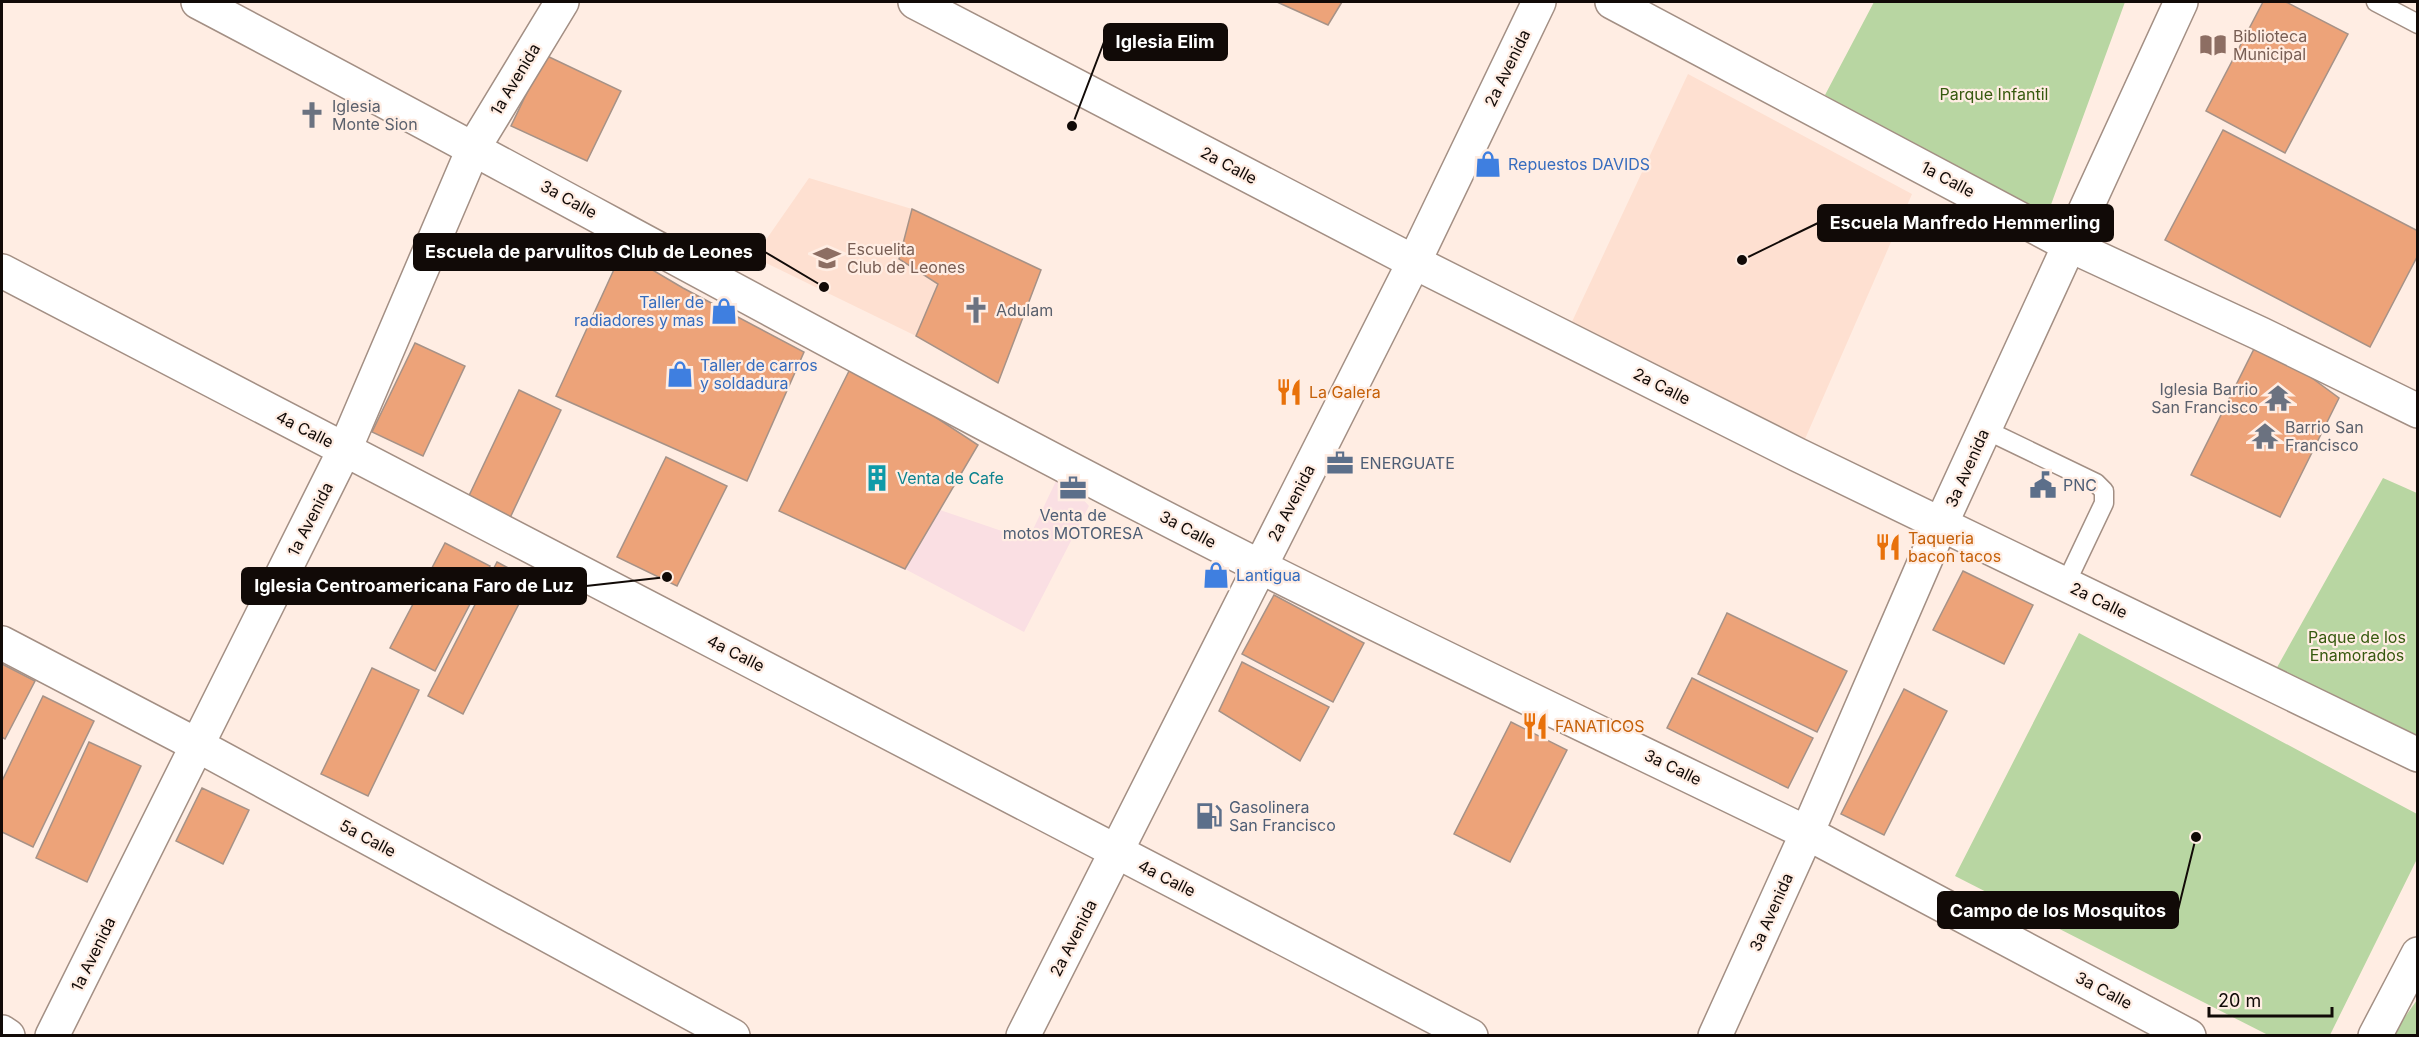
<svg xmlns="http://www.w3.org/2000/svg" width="2419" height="1037" font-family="Inter,sans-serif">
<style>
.commercial{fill:#fadfe3}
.built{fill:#fee0d1}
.green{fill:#b8d6a2}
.building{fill:#eda379;stroke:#a69287;stroke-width:1.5}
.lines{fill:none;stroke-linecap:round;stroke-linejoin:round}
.lane-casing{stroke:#a38f84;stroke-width:21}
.street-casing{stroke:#a38f84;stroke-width:36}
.secondary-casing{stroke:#a38f84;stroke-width:36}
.lane{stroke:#fff;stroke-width:18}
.street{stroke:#fff;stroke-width:33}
.secondary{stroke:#fff;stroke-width:33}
.labels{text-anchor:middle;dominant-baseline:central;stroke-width:4.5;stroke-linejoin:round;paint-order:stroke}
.education-label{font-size:16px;fill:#785e54;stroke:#ffede3;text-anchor:start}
.street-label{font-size:16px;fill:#110a07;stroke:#ffede3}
.park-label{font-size:16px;fill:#36590e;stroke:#ffede3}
.worship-label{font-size:16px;fill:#5b616d;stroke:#ffede3;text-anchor:start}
.shop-label{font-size:16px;fill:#366cbe;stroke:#ffede3;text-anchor:start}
.food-label{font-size:16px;fill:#c56008;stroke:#ffede3;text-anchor:start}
.service-label{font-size:16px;fill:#4e5e75;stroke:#ffede3;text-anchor:start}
.culture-label{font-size:16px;fill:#0d838f;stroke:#ffede3;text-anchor:start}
.leader{fill:none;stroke:#110a07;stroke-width:2}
.callout-dot{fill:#110a07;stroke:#ffede3;stroke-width:2}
.callout{fill:#110a07;stroke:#110a07;stroke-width:2}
.callout-label{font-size:18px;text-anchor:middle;font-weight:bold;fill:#fff}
</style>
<rect width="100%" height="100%" fill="#ffede3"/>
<path class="commercial" d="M1056,481l17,7 16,18 -65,126 -119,-63 35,-59 88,30z"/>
<path class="built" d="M1688,74l224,120 -114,261 -228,-129z
M809,178l103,31 -13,50 39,25 -22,52 -162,-79z"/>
<path class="green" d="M1874,2h251l-84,230 -216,-137z
M2383,478l34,15v249l-142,-71z
M2079,633l338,181v45l-87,176h-62l-313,-159z
M2417,1000v35h-25z"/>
<path class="building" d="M1277,2h65l-14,23z
M2263,2h23l62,32 -63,119 -79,-42z
M545,55l76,36 -34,70 -76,-35z
M2223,130l195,101v24l-48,92 -205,-107z
M912,209l129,61 -43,113 -82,-47 22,-52 -39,-25z
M622,252l61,36 121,64 -57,129 -191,-85z
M2259,339l80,59 -59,119 -89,-42z
M415,343l50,23 -42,90 -51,-24z
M853,363l125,82 -73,124 -126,-58z
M519,390l42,20 -52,110 -42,-20z
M666,457l61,29 -50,100 -60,-29z
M445,543l45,23 -55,105 -45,-23z
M497,562l34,18 -68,134 -35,-18z
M1963,571l70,34 -29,59 -71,-34z
M1274,595l90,48 -31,59 -91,-48z
M1727,613l120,58 -30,61 -119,-58z
M1242,662l87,45 -29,54 -81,-50z
M2,664l33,17 -30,58 -3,-2z
M372,668l47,22 -51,106 -47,-22z
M1692,678l121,60 -25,50 -121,-60z
M1904,689l43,22 -63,124 -43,-21z
M43,696l51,25 -61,126 -31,-15v-51z
M1511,722l56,28 -57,112 -56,-28z
M89,742l52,24 -54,116 -51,-24z
M202,788l47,22 -26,54 -47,-23z"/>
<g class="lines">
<defs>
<path id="lane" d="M2376,2l42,22
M1984,429l112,54 8,8v12l-38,80"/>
<path id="street" d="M915,2l499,260 384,193 620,300
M1612,2l457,243 192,89 157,77
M2,271l1469,765
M2,643l195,102 536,291
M1807,833l382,203
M2,1032l6,4
M52,1036l293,-587 129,-302 88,-145
M2375,1036l43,-82"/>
<path id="secondary" d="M198,2c354,186 703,383 1061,564 181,91 365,178 548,267
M1023,1036l391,-774 125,-260
M1715,1036l92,-203 134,-309 240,-522"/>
</defs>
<use href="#lane" class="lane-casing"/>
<use href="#street" class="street-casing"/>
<use href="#secondary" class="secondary-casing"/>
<use href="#lane" class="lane"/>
<use href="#street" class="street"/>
<use href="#secondary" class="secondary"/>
</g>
<defs>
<symbol id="library-bare" viewBox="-9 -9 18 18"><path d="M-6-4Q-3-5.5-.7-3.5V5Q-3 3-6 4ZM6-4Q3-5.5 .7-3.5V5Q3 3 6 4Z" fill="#8d6e63" stroke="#ffede3" stroke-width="2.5" paint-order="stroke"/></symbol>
<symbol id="church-bare" viewBox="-9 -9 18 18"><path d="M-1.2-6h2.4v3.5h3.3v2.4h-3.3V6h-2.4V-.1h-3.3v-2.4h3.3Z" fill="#6b7280" stroke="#ffede3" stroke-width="2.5" paint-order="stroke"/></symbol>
<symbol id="shop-bare" viewBox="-9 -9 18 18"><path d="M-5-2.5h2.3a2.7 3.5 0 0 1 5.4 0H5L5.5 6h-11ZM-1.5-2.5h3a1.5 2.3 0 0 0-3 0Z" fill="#3f7fe0" stroke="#ffede3" stroke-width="2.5" paint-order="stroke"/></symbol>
<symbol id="school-bare" viewBox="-9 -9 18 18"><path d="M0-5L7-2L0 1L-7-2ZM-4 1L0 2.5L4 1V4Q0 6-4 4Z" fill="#8d6e63" stroke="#ffede3" stroke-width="2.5" paint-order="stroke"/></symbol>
<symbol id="restaurant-bare" viewBox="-9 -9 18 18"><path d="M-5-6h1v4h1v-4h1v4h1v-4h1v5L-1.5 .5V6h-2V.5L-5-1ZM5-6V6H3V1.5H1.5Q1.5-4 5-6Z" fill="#e8710a" stroke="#ffede3" stroke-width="2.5" paint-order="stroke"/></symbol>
<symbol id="temple-bare" viewBox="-9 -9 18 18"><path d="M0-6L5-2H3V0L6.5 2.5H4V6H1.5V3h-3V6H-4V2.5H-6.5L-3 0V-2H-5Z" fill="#6b7280" stroke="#ffede3" stroke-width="2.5" paint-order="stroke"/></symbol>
<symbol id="office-bare" viewBox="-9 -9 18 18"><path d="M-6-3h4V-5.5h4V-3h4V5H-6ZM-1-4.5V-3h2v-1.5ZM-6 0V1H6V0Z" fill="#5c6f8a" stroke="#ffede3" stroke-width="2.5" paint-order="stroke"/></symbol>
<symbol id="building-bare" viewBox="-9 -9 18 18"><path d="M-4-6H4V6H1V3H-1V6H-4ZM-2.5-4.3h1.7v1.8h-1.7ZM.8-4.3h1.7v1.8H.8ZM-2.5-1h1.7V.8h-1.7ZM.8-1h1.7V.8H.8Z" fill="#0f9aa8" stroke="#ffede3" stroke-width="2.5" paint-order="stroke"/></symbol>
<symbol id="civic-bare" viewBox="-9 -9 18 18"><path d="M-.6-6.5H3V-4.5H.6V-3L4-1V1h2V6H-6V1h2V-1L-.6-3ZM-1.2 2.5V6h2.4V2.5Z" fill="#5c6f8a" stroke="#ffede3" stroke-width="2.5" paint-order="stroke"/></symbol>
<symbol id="fuel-bare" viewBox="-9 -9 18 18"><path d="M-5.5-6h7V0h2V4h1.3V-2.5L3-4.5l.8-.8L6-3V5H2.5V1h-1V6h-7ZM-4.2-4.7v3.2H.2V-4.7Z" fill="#5c6f8a" stroke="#ffede3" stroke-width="2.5" paint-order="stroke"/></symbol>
</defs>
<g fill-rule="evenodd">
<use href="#library-bare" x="2194" y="26" width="38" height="38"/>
<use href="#church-bare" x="293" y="96" width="38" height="38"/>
<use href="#shop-bare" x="1469" y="145" width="38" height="38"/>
<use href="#school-bare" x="808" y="239" width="38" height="38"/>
<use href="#church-bare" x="957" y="291" width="38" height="38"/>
<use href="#shop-bare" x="705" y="292" width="38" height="38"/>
<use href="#shop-bare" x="661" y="355" width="38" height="38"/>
<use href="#restaurant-bare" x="1270" y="373" width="38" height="38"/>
<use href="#temple-bare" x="2259" y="379" width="38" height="38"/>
<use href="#temple-bare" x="2246" y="417" width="38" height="38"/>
<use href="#office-bare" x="1321" y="444" width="38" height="38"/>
<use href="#building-bare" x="858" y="459" width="38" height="38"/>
<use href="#civic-bare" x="2024" y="466" width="38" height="38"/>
<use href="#office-bare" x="1054" y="469" width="38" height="38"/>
<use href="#restaurant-bare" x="1869" y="528" width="38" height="38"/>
<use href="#shop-bare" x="1197" y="556" width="38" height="38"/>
<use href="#restaurant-bare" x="1516" y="707" width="38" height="38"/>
<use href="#fuel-bare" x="1190" y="797" width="38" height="38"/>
</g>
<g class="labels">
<g class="education-label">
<text x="2233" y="36">Biblioteca<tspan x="2233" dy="18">Municipal</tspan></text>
<text x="847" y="249">Escuelita<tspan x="847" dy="18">Club de Leones</tspan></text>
</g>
<g class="street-label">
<text transform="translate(1507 68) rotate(-64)">2a Avenida</text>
<text transform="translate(515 79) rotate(-59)">1a Avenida</text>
<text transform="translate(1229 165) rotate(28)">2a Calle</text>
<text transform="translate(1948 179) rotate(28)">1a Calle</text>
<text transform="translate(569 199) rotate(29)">3a Calle</text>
<text transform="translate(1662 386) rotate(27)">2a Calle</text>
<text transform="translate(305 429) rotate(27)">4a Calle</text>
<text transform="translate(1967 468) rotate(-66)">3a Avenida</text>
<text transform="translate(1291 503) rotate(-63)">2a Avenida</text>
<text transform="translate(310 519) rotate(-63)">1a Avenida</text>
<text transform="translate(1188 529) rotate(28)">3a Calle</text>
<text transform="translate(2099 600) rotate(26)">2a Calle</text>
<text transform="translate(736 653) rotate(27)">4a Calle</text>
<text transform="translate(1673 767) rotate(26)">3a Calle</text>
<text transform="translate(368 838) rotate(28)">5a Calle</text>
<text transform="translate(1167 878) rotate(27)">4a Calle</text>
<text transform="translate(1771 912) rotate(-66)">3a Avenida</text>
<text transform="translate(1073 938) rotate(-63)">2a Avenida</text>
<text transform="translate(93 954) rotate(-64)">1a Avenida</text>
<text transform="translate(2104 990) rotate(28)">3a Calle</text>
</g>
<g class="park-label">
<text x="1994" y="94">Parque Infantil</text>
<text x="2357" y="637">Paque de los<tspan x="2357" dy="18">Enamorados</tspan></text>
</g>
<g class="worship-label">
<text x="332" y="106">Iglesia<tspan x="332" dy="18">Monte Sion</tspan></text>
<text x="996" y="310">Adulam</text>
<text x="2258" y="389" text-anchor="end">Iglesia Barrio<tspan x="2258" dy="18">San Francisco</tspan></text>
<text x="2285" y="427">Barrio San<tspan x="2285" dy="18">Francisco</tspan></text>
</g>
<g class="shop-label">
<text x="1508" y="164">Repuestos DAVIDS</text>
<text x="704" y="302" text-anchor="end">Taller de<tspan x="704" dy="18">radiadores y mas</tspan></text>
<text x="700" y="365">Taller de carros<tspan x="700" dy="18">y soldadura</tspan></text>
<text x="1236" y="575">Lantigua</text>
</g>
<g class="food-label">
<text x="1309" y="392">La Galera</text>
<text x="1908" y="538">Taqueria<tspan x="1908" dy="18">bacon tacos</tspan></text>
<text x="1555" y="726">FANATICOS</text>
</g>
<g class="service-label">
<text x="1360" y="463">ENERGUATE</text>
<text x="2063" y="485">PNC</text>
<text x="1073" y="515" text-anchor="middle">Venta de<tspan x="1073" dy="18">motos MOTORESA</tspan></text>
<text x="1229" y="807">Gasolinera<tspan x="1229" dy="18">San Francisco</tspan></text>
</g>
<g class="culture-label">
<text x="897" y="478">Venta de Cafe</text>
</g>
</g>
<path class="leader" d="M1072 126L1104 42M1742 260L1818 223M824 287L765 252M667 577L586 586M2196 837L2178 910"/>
<g class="callout-dot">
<circle cx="1072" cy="126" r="6"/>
<circle cx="1742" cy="260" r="6"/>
<circle cx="824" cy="287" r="6"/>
<circle cx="667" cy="577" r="6"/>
<circle cx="2196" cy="837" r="6"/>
</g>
<g class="callout">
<rect x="1104" y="24" width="123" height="36" rx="6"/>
<rect x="1818" y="205" width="295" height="36" rx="6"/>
<rect x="414" y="234" width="351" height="36" rx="6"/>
<rect x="242" y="568" width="344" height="36" rx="6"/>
<rect x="1938" y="892" width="240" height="36" rx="6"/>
</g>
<g class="callout-label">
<text x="1165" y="48">Iglesia Elim</text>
<text x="1965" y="229">Escuela Manfredo Hemmerling</text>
<text x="589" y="258">Escuela de parvulitos Club de Leones</text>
<text x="414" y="592">Iglesia Centroamericana Faro de Luz</text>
<text x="2058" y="917">Campo de los Mosquitos</text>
</g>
<rect width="2419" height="1037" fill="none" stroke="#110a07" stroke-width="6"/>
<path d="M2209 1007v9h123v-9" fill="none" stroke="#110a07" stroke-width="3"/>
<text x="2218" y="1007" font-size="18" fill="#110a07" stroke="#ffede3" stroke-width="4.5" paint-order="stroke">20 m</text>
</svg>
